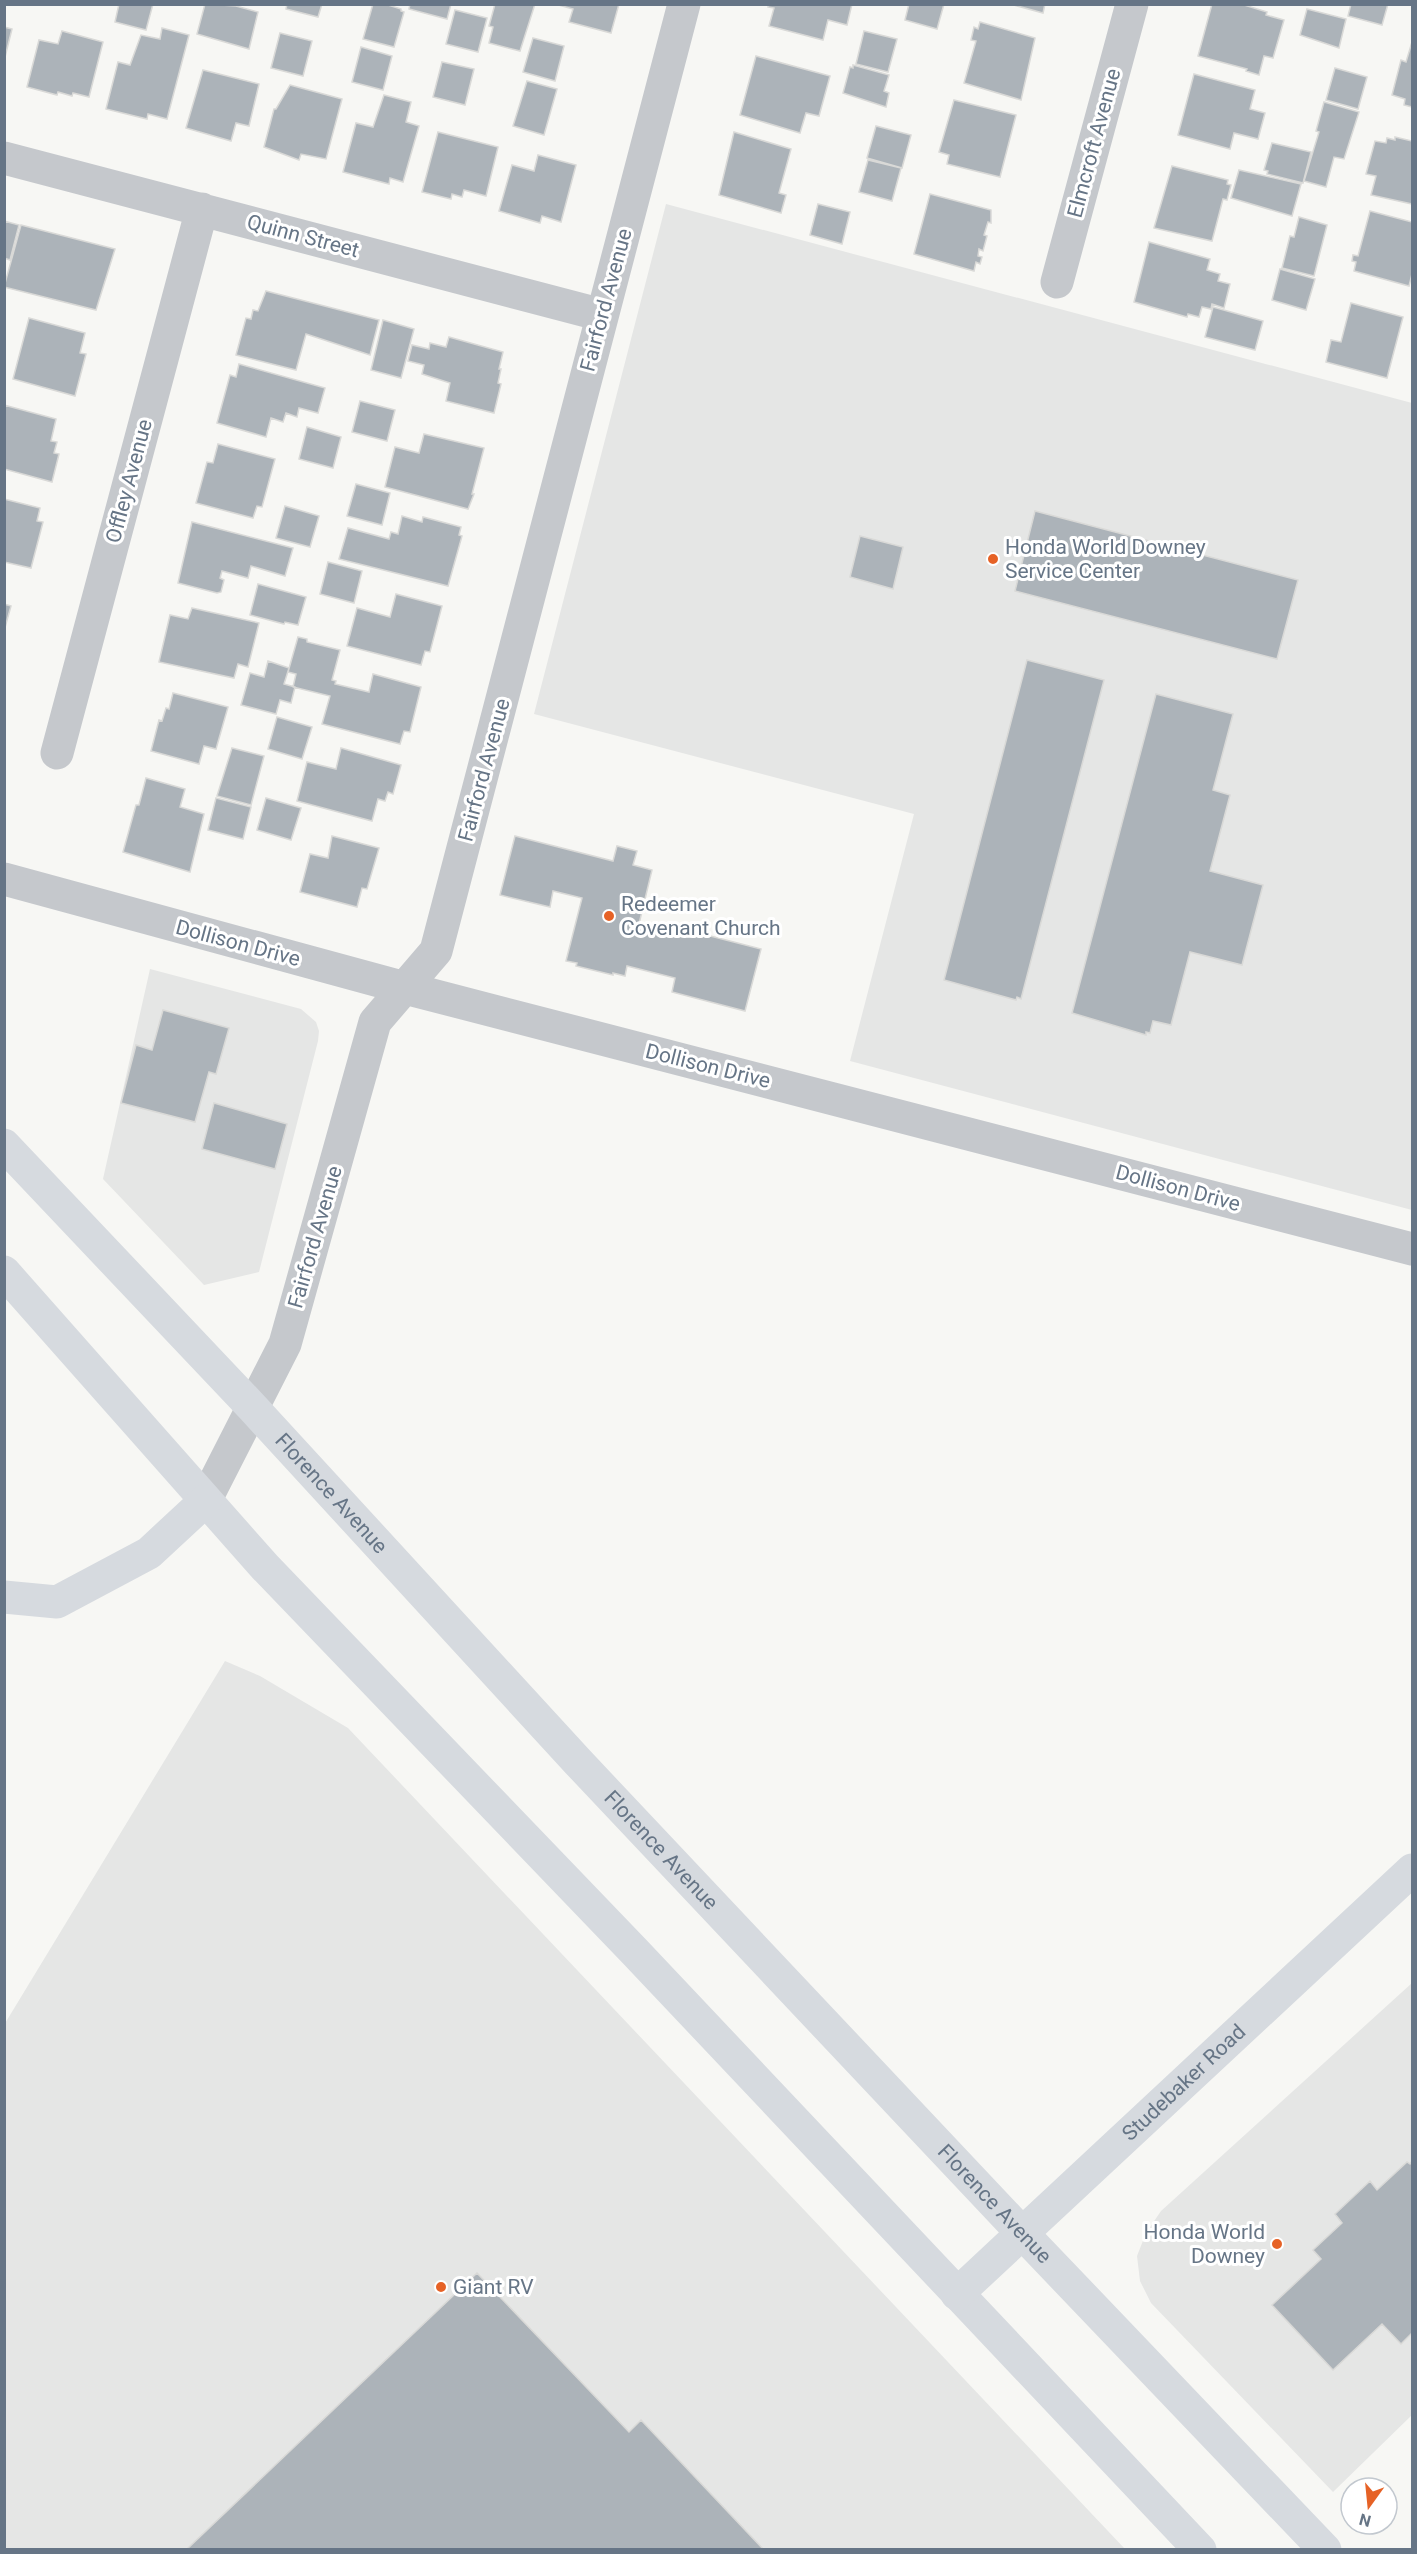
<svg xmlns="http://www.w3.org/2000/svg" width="1417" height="2554" font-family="Roboto,sans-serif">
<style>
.built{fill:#e5e6e5}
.building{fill:#acb3b9;stroke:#d9d9d7;stroke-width:1.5}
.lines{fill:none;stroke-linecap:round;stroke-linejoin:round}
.minor{stroke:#c5c8cc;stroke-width:33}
.major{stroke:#d6dadf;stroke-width:33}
.highway{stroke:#d6dadf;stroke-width:33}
.poi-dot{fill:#e66226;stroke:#fff;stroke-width:2}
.labels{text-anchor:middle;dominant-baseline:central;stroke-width:6;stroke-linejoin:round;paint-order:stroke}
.street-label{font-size:21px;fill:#667586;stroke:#fff}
.poi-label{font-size:21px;fill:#667586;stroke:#fff;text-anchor:start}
</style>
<rect width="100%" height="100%" fill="#f7f7f4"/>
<path class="built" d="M666,204l746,199v807l-562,-149 64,-247 -380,-100z
M150,969l151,40 15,13 3,9 -1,10 -59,231 -55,13 -101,-106z
M225,1661l35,15 88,52 777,821h-1120l-1,-524z
M1412,1983v432l-79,77 -182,-189 -11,-22 -3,-25 9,-23 15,-22z"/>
<path class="building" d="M119,4h34l-7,26 -31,-8z
M205,4l31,2 22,6 -9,37 -52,-15z
M287,4h35l-4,13 -32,-8z
M373,4h12l16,5v2l3,1 -10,35 -31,-8z
M410,4h41l-4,15 -38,-10z
M495,4h40l-15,47 -31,-8 4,-16 -4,-1z
M555,4h64l-8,29 -42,-11 4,-13z
M769,4h83l-5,21 -19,-5 -5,20 -54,-14 5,-18 -6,-1z
M909,4h35l-7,25 -32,-9z
M1010,4h35l-2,9z
M1212,4h29l26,8 -1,3 18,5 -11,38 -9,-2 -5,19 -13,-4 1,-2 -49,-13z
M1351,4h37l-6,21 -34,-9z
M1307,9l39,10 -7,29 -39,-13z
M455,10l32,8 -9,34 -32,-8z
M980,22l55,16 -14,62 -57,-17 12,-42 -5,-1 3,-13 4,2z
M4,27l8,2 -8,32z
M162,28l27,7 -22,84 -19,-5 -1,5 -41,-10 12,-47 12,3 11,-30 19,4z
M62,31l41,11 -14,55 -16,-4 -1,3 -14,-4 -1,3 -30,-8 12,-47 19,4z
M864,31l33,8 -9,33 -32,-8z
M280,33l32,8 -9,35 -32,-8z
M533,38l31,8 -9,35 -32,-9z
M1412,42v65l-8,-2 1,-6 -13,-4 9,-35 5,2z
M361,47l31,9 -9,34 -31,-8z
M756,56l74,20 -11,40 -13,-3 -6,20 -60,-18z
M442,62l32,7 -9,36 -32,-8z
M853,65l36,10 -5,16 5,2 -3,14 -43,-14 7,-26 3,1z
M1335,68l32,9 -9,32 -32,-9z
M203,70l56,14 -10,42 -13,-3 -5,18 -45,-13z
M1194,74l61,16 -5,19 15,4 -7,26 -24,-6 -4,16 -52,-14z
M527,81l30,8 -13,46 -31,-9z
M290,85l52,14 -16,60 -25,-5 -2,6 -35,-13 10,-38h2z
M384,95l27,7 -5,20 13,4 -16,56 -13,-4 -1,6 -46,-12 13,-49 17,4z
M954,100l62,15 -16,62 -53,-13 2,-9 -10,-3z
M1324,102l35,10 -15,47 -10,-2 -8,30 -22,-6 15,-49 -3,-1z
M876,126l35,9 -9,33 -35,-10z
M438,132l60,15 -12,49 -22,-6 -2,7 -10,-3 -1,5 -29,-7z
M734,132l57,17 -12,44 7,2 -5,18 -62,-18z
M1395,137l17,4v63l-41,-9 5,-19 -10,-2 9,-33 11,2 1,-5 8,2z
M1272,143l39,9 -8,31 -36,-9 1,-3 -4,-1z
M538,155l38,10 -15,57 -19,-6 -2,7 -41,-12 13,-46 22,6z
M868,160l33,8 -9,33 -33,-9z
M1172,166l56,14 -1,4 4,1 -4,15 -4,-1 -11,42 -58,-13z
M1239,170l62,14 -9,32 -61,-18z
M930,194l61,16v13l-3,-1 -4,13 3,1 -4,15 -4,-2 -1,7 4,1 -2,7 -4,-2 -2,9 -60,-17z
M818,204l32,8 -8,32 -32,-9z
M1370,211l42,11v52l-3,12 -55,-15 2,-9 -4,-1 1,-6 5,1z
M1299,217l28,8 -13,51 -32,-8 8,-32 4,1z
M4,221l15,4 -9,35 -6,-2z
M21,225l94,24 -19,61 -92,-23z
M1149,242l61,17 -3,11 13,4 -2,7 12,3 -6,24 -12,-4 -1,5 -9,-2 -3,10 -11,-3 -1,3 -53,-15z
M1280,269l35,10 -9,31 -34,-10z
M266,291l113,29 -9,35 -64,-21 -10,36 -60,-15 10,-37 5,1 2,-9 5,1z
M1351,303l52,14 -16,61 -61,-16 5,-22 10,2z
M1213,307l50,14 -8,29 -50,-13z
M29,318l56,15 -5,20 6,1 -11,42 -62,-17z
M383,320l31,9 -13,49 -30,-8z
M449,337l54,15 -4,17h2l-3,14 3,1 -7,29 -48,-12 4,-18 -28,-9 2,-9 -16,-4 4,-16 17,4 1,-6 16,4z
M239,364l86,24 -7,25 -19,-5 -2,9 -11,-4 -3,9 -12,-4 -5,19 -49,-14 13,-48 6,2z
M360,401l35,9 -8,31 -35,-9z
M4,405l52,14 -5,22 6,1 -3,11 5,1 -7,28 -48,-13z
M307,427l34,10 -8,31 -34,-9z
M424,434l60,14 -12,46h2l-6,15 -83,-22 10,-40 24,6z
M218,444l57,15 -13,48 -5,-1 -4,12 -57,-15 11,-41 6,1z
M356,484l34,9 -8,32 -35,-9z
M4,499l36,9 -3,13 6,1 -12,46 -27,-6z
M285,506l34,10 -9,31 -34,-9z
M1035,511l263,69 -21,79 -262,-68z
M402,516l20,6 1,-5 38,10 -2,8 3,1 -14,50 -109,-27 9,-31 41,11 2,-7 7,2z
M192,522l101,26 -8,28 -34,-10 -3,12 -26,-7 -2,7 4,2 -3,12 -4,1 -39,-10z
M860,536l43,11 -10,42 -43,-12z
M328,562l34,9 -8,32 -34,-9z
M258,584l48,13 -8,28 -13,-3 -1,2 -34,-9z
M396,594l46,12 -12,46 -5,-1 -4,14 -74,-19 10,-38 33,9z
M4,604l7,2 -7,25z
M192,608l67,15 -11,44 -10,-3 -4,14 -75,-16 11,-47 18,4z
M298,637l9,2v3l33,8 -8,30 4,1 -1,3 34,8 4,-18 48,13 -11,45 -6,-1 -4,13 -78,-20 8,-28 -37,-9 3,-13 -8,-2z
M1027,660l77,20 -83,319 -4,-2 -1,3 -72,-20z
M268,661l21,7 -5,16 11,3 -4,16 -11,-3 -4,14 -35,-9 9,-32 14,4z
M173,693l55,14 -12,42 -12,-3 -5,18 -48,-13 8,-31 3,1 4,-13 3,1z
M1156,694l77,20 -20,76 17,5 -20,76 53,14 -21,80 -52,-13 -19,73 -18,-4 -3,12 -4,-1v3l-74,-22z
M277,717l35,10 -10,32 -34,-10z
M232,748l32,8 -13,49 -34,-9z
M341,748l60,17 -8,29 -5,-2 -3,9 -7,-2 -6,22 -75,-20 10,-39 29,7z
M146,778l39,11 -5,18 24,7 -14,58 -67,-20 13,-47h3z
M216,798l35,9 -8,32 -35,-9z
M266,798l35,10 -10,32 -34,-10z
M332,836l47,12 -12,41 -5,-1 -5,19 -57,-15 10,-38 18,4z
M515,836l98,25 4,-15 20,5 -4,14 19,5 -13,54 47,12 1,-6 74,19 -16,62 -73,-19 3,-14 -48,-12 -2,10 -12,-3v2l-37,-9 1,-3 -11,-2 16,-63 -29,-7 -3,16 -50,-12z
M163,1010l66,18 -13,46 -7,-2 -14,50 -74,-19 15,-58 16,5z
M214,1103l73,21 -12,45 -73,-20z
M1412,2161v172l-11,11 -19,-20 -49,46 -61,-65 49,-46 -8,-9 29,-27 -7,-9 35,-33 7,9 30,-28 3,2z
M477,2273l152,159 12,-12 123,130h-578z"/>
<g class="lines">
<path class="minor" d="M4,158l598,157
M1057,282l75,-278
M57,753l145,-544
M4,879l401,109 1007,261
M205,1501l80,-157 90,-322 61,-71 248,-947"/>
<g class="major">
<path id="s1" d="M4,1145l249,263 325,354 444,471 303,317"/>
<path d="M4,1272l261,295 370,385 565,598"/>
<path id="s2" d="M957,2294l455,-424"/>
</g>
<path class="highway" d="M4,1597l53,5 92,-49 56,-52"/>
</g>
<g class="poi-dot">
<circle cx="993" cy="559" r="6"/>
<circle cx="609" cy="916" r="6"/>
<circle cx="1277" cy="2244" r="6"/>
<circle cx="441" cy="2287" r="6"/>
</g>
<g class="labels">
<g class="street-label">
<text transform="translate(1094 143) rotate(-75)">Elmcroft Avenue</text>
<text transform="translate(303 236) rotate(15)">Quinn Street</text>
<text transform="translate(606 300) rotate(-75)">Fairford Avenue</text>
<text transform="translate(129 481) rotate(-75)">Offley Avenue</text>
<text transform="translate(484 770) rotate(-75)">Fairford Avenue</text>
<text transform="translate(238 943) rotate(15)">Dollison Drive</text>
<text transform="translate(708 1066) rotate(14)">Dollison Drive</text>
<text transform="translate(1178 1188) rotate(15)">Dollison Drive</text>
<text transform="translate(315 1237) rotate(-74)">Fairford Avenue</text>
<text stroke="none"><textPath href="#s1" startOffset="478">Florence Avenue</textPath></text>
<text stroke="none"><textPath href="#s1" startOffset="964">Florence Avenue</textPath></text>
<text stroke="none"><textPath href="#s2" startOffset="310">Studebaker Road</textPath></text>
<text stroke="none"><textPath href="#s1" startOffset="1450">Florence Avenue</textPath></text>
</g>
<g class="poi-label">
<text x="1005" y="547">Honda World Downey<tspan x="1005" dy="24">Service Center</tspan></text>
<text x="621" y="904">Redeemer<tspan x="621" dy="24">Covenant Church</tspan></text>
<text x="1265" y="2232" text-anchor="end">Honda World<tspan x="1265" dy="24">Downey</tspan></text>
<text x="453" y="2287">Giant RV</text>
</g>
</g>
<rect width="1417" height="2554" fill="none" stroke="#667586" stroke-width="12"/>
<g transform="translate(1369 2506) rotate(195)"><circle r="28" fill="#ffffff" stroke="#c2c8cf" stroke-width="1.5"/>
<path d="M0-4.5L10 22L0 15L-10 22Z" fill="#e66226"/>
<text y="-9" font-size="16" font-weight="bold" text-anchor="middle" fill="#667586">N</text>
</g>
</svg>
